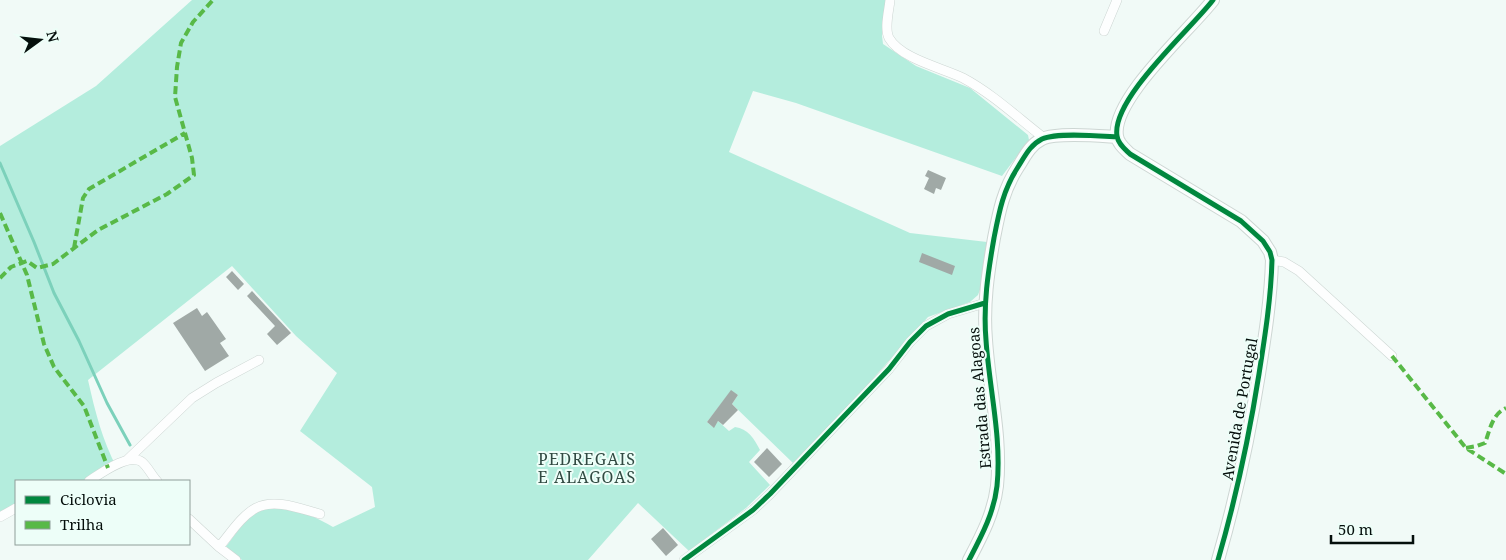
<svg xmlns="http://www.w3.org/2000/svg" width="1506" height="560" font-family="'Noto Serif',serif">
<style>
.green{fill:#b4eddd}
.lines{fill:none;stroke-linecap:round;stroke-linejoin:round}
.stream{stroke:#7cd1bb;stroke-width:3}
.building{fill:#a0a9a6}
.street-casing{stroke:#cdd6d3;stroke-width:10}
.secondary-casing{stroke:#cdd6d3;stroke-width:14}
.street{stroke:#fdfefe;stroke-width:9}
.secondary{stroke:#fdfefe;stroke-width:12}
.quiet{stroke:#58b947;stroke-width:4;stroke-dasharray:8 4;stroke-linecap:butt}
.cycleway-casing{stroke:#edfef8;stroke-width:8}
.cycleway{stroke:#00873e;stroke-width:5}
.labels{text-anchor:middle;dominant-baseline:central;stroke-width:4;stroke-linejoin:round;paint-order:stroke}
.street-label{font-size:15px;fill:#050f0c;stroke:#edfef8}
.neighbourhood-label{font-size:16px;letter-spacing:1px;fill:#314a42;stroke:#edfef8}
</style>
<rect width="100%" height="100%" fill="#f1faf7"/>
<path class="green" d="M192,0h694l-4,36 1,8 33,22 54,22 58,47 1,5 -27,36 -206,-73 -43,-12 -24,61 181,81 77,9 -6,45 -3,8 -8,7 -42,15 -74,83 -61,63 -61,-59 6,-9 -7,-4 -24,31 6,5 5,-6 11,10 6,-4c13,2 19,11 25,23l-11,12 21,23 -24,23 -57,43 -51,-48 -50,57h-346l-17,-12c7,-9 14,-20 22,-28 26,-26 59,-8 86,7l42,-20 -3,-20 -72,-56 37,-58 -41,-37 -64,-70 -144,114c7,31 14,60 29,88l-19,13h-82v31l-16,9v-375l96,-60z"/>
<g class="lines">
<path class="stream" d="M0,163l34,79 20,51 25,48 28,62 23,42"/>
</g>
<path class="building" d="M928,170l18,8 -5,12 -5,-2 -2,6 -10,-5 5,-11 -4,-2z
M922,253l33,13 -3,9 -33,-13z
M232,271l12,13 -6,6 -12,-13z
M252,291l39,42 -14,12 -10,-11 8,-8 -28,-30z
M197,308l5,8 5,-4 19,27 -6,4 9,13 -24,15 -32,-48z
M731,390l7,5 -6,9 6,6 -15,15 -5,-4 -4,7 -7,-6z
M767,448l15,16 -13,13 -15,-15z
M663,528l15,17 -12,11 -15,-17z"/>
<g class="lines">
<defs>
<path id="street" d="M890,0c-1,11 -6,28 -1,38 12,21 54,30 74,40 30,16 55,40 81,60
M1104,31l13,-31
M1272,260l12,2 15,9 93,85
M127,460l65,-62 24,-15 43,-23
M89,481c11,-7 40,-29 53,-19 6,5 10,14 15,19
M0,517l16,-9
M189,519l30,28 17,13
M219,547c11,-13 22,-31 37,-39 19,-10 45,1 64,6
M684,560l69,-50 17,-16 119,-125 21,-27 16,-16 22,-12 37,-11"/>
<path id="secondary" d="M1213,0c-22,29 -102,99 -96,136 1,8 8,13 13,18l111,67 22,20 7,11 2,8c-1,38 -7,76 -13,114 -10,63 -23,124 -41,186
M969,560c12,-23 25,-47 28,-74 5,-48 -8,-99 -11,-146 -3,-35 2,-68 8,-102 5,-26 9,-48 24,-71 7,-11 12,-22 24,-28 15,-7 58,-3 75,-2"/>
</defs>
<use href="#street" class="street-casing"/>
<use href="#secondary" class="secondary-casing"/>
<use href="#street" class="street"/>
<use href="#secondary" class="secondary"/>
<path class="quiet" d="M0,213l27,62 17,69 10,23 30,39 24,62
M74,248l9,-50 6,-9 96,-56
M0,278l11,-11 16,-6 10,7 16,-4 45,-34 69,-36 27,-19 -2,-17 -17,-61 2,-30 4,-24 12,-21 20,-22
M1392,356l74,92 40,26
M1466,448l11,-2 8,-3c5,-13 7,-29 21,-35"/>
<defs>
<path id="cycleway" d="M1213,0c-22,29 -102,99 -96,136 1,8 8,13 13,18l111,67 22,20 7,11 2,8c-1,38 -7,76 -13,114 -10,63 -23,124 -41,186
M684,560l69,-50 17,-16 119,-125 21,-27 16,-16 22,-12 37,-11
M969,560c12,-23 25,-47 28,-74 5,-48 -8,-99 -11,-146 -3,-35 2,-68 8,-102 5,-26 9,-48 24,-71 7,-11 12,-22 24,-28 15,-7 58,-3 75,-2"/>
</defs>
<use href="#cycleway" class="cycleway-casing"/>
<use href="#cycleway" class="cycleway"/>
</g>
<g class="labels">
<g class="street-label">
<text transform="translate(979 398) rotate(-95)">Estrada das Alagoas</text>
<text transform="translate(1239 409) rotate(-80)">Avenida de Portugal</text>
</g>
<g class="neighbourhood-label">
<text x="587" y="459">PEDREGAIS<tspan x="587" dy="18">E ALAGOAS</tspan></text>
</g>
</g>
<rect x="15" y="480" width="175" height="65" fill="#edfef8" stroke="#909e9a"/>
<rect x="25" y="496" width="25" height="8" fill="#00873e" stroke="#909e9a"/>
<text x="60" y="505" font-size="15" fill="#050f0c">Ciclovia</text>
<rect x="25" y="521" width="25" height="8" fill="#58b947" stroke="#909e9a"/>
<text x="60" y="530" font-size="15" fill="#050f0c">Trilha</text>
<g transform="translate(40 40) rotate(75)" stroke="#edfef8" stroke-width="4" paint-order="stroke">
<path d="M0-4L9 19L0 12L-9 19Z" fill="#050f0c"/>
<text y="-8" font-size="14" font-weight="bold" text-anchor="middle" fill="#050f0c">N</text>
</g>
<path d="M1331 535v8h82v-8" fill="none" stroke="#050f0c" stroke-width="2.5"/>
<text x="1338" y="535" font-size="15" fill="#050f0c" stroke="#edfef8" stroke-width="4" paint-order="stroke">50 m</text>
</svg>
